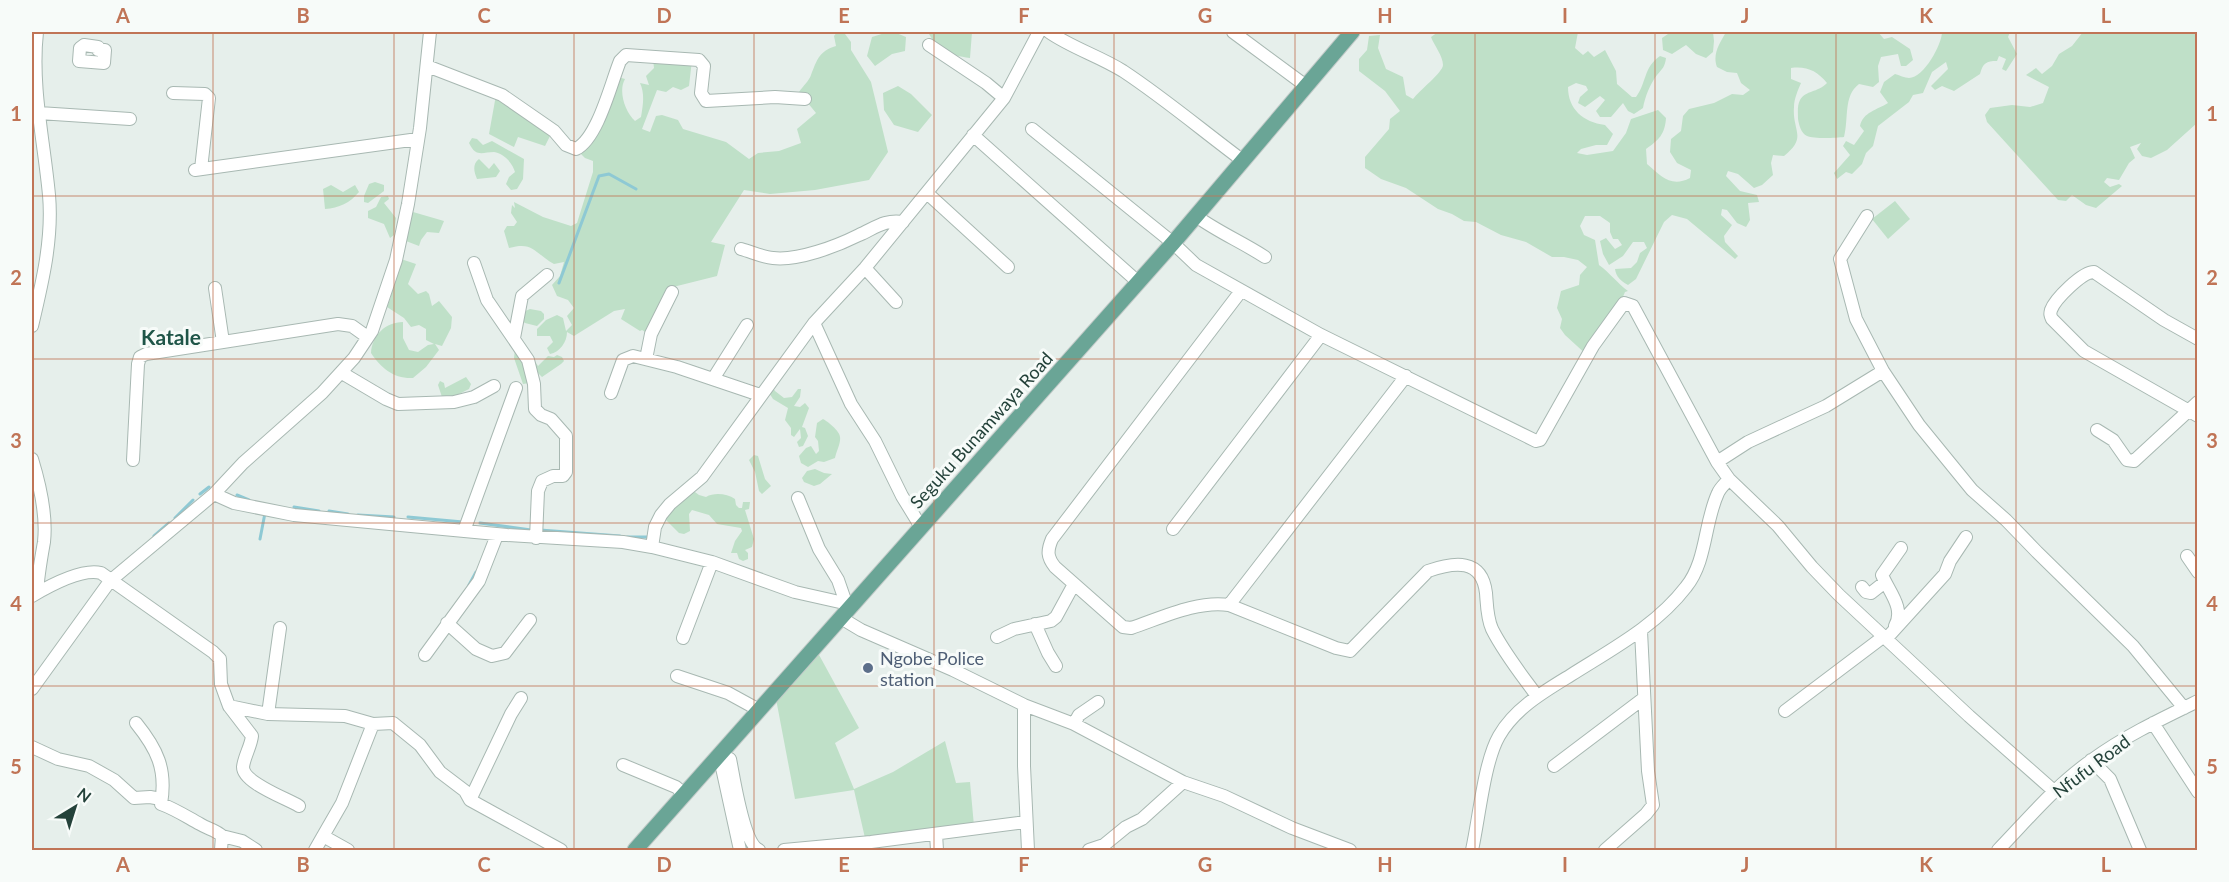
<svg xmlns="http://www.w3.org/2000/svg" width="2229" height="882" font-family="Lato,sans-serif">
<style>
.green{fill:#bfe0c8}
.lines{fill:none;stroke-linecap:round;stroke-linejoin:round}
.stream{stroke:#8ec9d4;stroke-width:3}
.minor-casing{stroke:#a8b8b2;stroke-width:14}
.major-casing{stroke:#c2cac8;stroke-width:17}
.minor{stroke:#fff;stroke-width:12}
.major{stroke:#6aa596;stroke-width:15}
.grid{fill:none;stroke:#c07456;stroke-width:1.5;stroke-opacity:0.55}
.service-dot{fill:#5c6f8a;stroke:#f7fbf9;stroke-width:2}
.labels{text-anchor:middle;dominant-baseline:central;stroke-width:6;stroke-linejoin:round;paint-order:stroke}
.street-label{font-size:18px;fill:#24423a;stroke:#f7fbf9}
.service-label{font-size:18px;fill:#4e5e75;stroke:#f7fbf9;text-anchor:start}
.quarter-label{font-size:21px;font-weight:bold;fill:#1f5548;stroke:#f7fbf9}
.neatline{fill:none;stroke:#c07456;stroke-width:2}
.grid-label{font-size:20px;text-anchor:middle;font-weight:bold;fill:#c07456}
</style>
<rect width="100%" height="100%" fill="#e6efeb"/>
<path class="green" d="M837,32l8,2 6,8v8l20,32 17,70 -19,28 -54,10 -45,4 -26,-4 -33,52 14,3 -8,31 -48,12 -22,45 -5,-3 -2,1 -19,-12 4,-10 -11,2 -40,25 -7,-4c0,10 -7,20 -17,22l-3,-6 6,-6 -3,-6h-13v-7l9,-9 11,-5 6,3 3,13 6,-6 -5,-9 7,-8 -6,-8 -11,-4 -5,-11 8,-9 4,-14 -10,2c-20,-11 -20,-23 -45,-16l-5,-17 3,-5h7l3,-4 -6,-9 1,-8 3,3 -1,-6 29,15 28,9 6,-3 16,-51v-11l-8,-3 -6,-6 12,-7 6,-10 21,-58 7,2c-7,12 0,33 10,42l6,-4c2,-12 4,-23 -1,-34l9,2 -3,-9 8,-8 -1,-9 39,1 -3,26 -8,4 -8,-3 -7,5 -9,-2 -15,39 8,3 6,-16 6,-1 16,5 5,9 43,13 23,17 9,-6 21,-2 22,-8 -4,-14 19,-16 -17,-21c4,-6 10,-11 12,-17 6,-15 8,-24 25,-29l-2,-10z
M888,32h6l12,5 -1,14 -13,3 -17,12 -8,-10 5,-19z
M930,32h42l-2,26c-21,-3 -30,-6 -41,-24z
M1438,32h140l-3,16 8,7 5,-4 6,6 11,-7 11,21 1,13 15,13h4c11,-15 7,-29 24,-41l6,2c-1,9 -4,11 -9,17 -7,9 -12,22 -14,33l-9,6 -6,-3 -5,-8 -12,14h-11l-4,-6 9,-11 -5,-4 -15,11 -7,-4 2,-6 8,-7 -2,-4 -10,-3 -8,4c0,22 15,35 37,38l8,9 -6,11h-11l-15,4 -4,4 10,2 26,-4 13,-18 5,-14 27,-9 8,8c-1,16 -7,22 -20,31l1,15c14,12 24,24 43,14l1,-8 -14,-7 -7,-11 1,-13 10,-8 2,-15 6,-7 25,-6 18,-9 11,1 7,-5 -9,-7 -4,-10 -10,-1 -10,-5c-5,-13 3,-24 9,-35h152l6,7 8,-2 18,12 3,11 -7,6h-5l-3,-12 -17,3 -3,9 1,16 -6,5 -14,-3c-16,12 -10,35 -15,53 -8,1 -30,2 -37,-1 -6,-3 -8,-11 -9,-17 0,-6 -1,-13 2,-19 6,-10 17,-7 27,-17 -10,-12 -20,-17 -36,-15v11l10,4c-3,7 -7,16 -7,24 -2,24 14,30 -10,49l-11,-1 -2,8 2,12 -11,10 -8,3 -16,-14 -10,-3 -2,5 14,15 17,4 2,7 -11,1 2,17 -4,7 -9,-4 -10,-13 -5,-1 -1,6 11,10 -8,11 1,6 13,14 -3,3 -48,-40 -15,-4 -8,7 -28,57 -8,6c-7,-4 -12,-8 -13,-16l16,-1 6,-6 3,-9 7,-5 -3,-6h-11l-10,14 -14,9 -6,-11 -3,-13 6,-3 9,11 7,-4 -4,-6h-5l-3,-7v-9l-10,-7h-15l-5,10 4,9 11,5 4,25c11,8 18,18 29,26l-3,1 -9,21 -28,43 -23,-21 -5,-7 2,-9 -5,-11 4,-17 18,-6 1,-10 7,-8 -9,-7 -14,-3h-12l-26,-15 -25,-7 -25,-13 -12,-1 -12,-7 -14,-5 -32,-21 -25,-9 -16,-11v-11l24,-28 1,-10 10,-8 -15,-20 -26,-20v-12l8,-9 2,-14 11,-1 -2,13 8,21 17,8 3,18 7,4c6,-8 30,-27 30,-34 0,-9 -9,-20 -12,-28z
M1671,32h42l1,9 -1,11 -7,6 -10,-4 -10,-9 -14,9 -9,-4 -1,-12z
M1942,32h68l-2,5 9,17 -11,17 -4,-2 4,-10 -7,-3 -2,5c-11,0 -14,2 -17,13l-26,17 -12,-5 -7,4 -4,-4 17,-17 -2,-7 -14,10 -9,21 -10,2 -4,7 -31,24 -5,20 -7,7 -4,11 -10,10 -6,-2 -9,7 -3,-6 16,-18 -7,-9 3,-5 8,4 10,-14 -4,-5c3,-14 17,-16 28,-23l-8,-11 4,-10 11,-8c4,1 10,4 14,4 15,0 33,-34 33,-46z
M2083,32h114v91l-30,27 -16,8 -9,-2 -5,-7 4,-6 -11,4 5,11 -6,5 -10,17 -12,-2 -3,4 6,5 9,-3 3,2 -26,22 -10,-3 -14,-10 -6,6 -8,-1 -71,-78 -2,-7 5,-7 22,-3 18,2 13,-4 6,-16 -23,-12 10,-7 6,6 10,-8 7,-12 13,-8z
M898,86l13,8 21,21 -14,17 -24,-7 -10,-15 -1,-17z
M496,95l56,37 -7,14 -27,-9 -4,10 -25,-13z
M472,138l5,1 6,6 9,-4 32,18 -1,20 -6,10 -6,1 -5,-6 3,-7 6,-5c-2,-8 -11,-19 -21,-20 -11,0 -18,6 -25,-9z
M479,159l10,10 5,-6 6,8 -4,6 -19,2c-3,-7 -5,-15 2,-20z
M375,182l9,3v6l-16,12 -4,-1v-6l5,-12z
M331,185l12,7 12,-7 4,7c-9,11 -20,16 -34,17l-2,-20z
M388,196l1,3 -5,4 12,15 -2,17 -4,3 -6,-14 -16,-6v-7l8,-4 5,-10z
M1895,201l15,18 -22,20 -16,-20z
M413,212l31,9 -5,12 -12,-1 -6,8 -2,6 -13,-5 2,-25z
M401,259l15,5 -8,20 10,10 8,-3 3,3 3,12 7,-5 13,16 -1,11 -9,18 -7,-2 4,6 -13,17 -13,11c-19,1 -32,-10 -42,-25 1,-17 14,-31 32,-31v16l6,12 9,2 10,-7 6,-1 -8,-4v-11l-7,-4 -8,2 -7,-9 -17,-11 4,-10 -2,-11z
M530,309l11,2 3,3v5l-7,7 -12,-3 -6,-5 4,-6z
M515,349l15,5 8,12 10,-10 6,1 3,-2 5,2 2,4 -3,3 -19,13 -5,-5 -8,11 -6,1 -9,-26z
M466,377l5,7 -2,5 -20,10 -7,-2 -4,-12 2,-4 4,2 1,5z
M772,386l3,5 9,7 8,-1 6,-8h3l-1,8 -6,9 6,1 5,-4 4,5 -7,19 3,1 3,8 -5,10 -4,1 -2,-5 4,-4 -1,-9 -6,8 -3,-2v-7l-6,-8 3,-12 -15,-9 -5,-8z
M823,419c4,2 17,12 17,18 1,6 -4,15 -5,21l-11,4 -6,-1 -10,6 -7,-4 -2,-7 7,-8 5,-2 5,8 3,-3 -1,-10 -3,-4 2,-14z
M754,455l4,1 7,23 6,7 -9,8 -3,-3 -4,-19 -6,-12z
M815,469l9,4 8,1 -12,10 -6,2 -10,-4 -2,-4 5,-7z
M684,484l15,11 7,2c9,-5 21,-3 29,2l1,6 3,3h3l1,-6h7l-1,7 -4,1 9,29 -2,8 -7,3 3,3v6l-5,2 -4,-2 -2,-6h-6l4,-12 7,-10 -1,-3 -24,-4 -8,-9 -17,-5 -3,4 1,17 -6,3 -5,-1 -15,-15 11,-26z
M818,653l41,75 -24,15 19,46 39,-17 52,-31 11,42 14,-1 4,44 -109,12 -11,-48 -59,9 -19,-100z"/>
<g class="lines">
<path class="stream" d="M559,283l40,-107 10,-2 27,15
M200,494l9,-7
M237,495l12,5
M294,507l25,4
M329,511l19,3
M358,515l36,2
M408,517l55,5
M175,518l18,-18
M480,523l51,7
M540,530l80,6
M154,536l15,-13
M627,537h21
M260,539l5,-26h-2
M469,585l7,-13"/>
<defs>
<path id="minor" d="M1049,32c23,16 50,24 74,39 41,27 80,60 119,89
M1233,32l73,54
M84,45l14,2v3h7l-1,13 -25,-2 1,-13z
M929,45l57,38 18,15
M427,66l75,29 52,36 12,14 10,4c22,-11 35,-66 44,-88l6,-6 73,5 5,6 -3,27 5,8 69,-4 30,2
M173,93l32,1 4,4 -8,71
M39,113l91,6
M1032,129l141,114 23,22 125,70 215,106 4,-1 53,-94 31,-43 9,3 84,156 12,17 49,47 34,41 27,28 130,121 85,75
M973,135l165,147
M195,170l223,-31
M927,193l81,74
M1196,216c22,16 46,26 69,41
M1867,216l-27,43 16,60 27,52 36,54 53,65 34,30 31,32 96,94 51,62
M741,249c11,3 21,8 32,9 25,3 64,-12 86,-23 16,-7 26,-16 44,-13
M474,263l13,37 41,60 6,24 1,25 6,6 10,4 15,17v36l-3,4h-10l-11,5 -4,10 -2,47
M865,268l31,34
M215,288l8,54
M1241,291l-189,248c-5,12 -5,18 3,28l68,60 8,1c30,-10 67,-28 98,-23l107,43 14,3 78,-80c26,-9 54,-13 58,22 1,12 1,25 6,36 12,24 29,45 45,67
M814,323l37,81 24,37 27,55 19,31
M32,326c10,-42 21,-87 17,-131 -5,-54 -18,-109 -12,-163
M514,338l8,-42 25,-21
M2198,339l-34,-19 -70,-48c-12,0 -39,27 -43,38 -1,4 -1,5 1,9l32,32 114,65
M646,359l5,-25 21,-42
M342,373l44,26 12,5 56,-2 20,-5 20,-11
M713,379l34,-54
M611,393l12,-33 10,-4 44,11 83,28
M2097,430l16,10 14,20 7,1 64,-59
M32,459c8,26 15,56 12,83 -3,17 -6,33 -7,51
M133,460l5,-96 2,-7 6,-3 192,-30 14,2 14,10
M1717,462l31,-20 78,-36 57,-35
M214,494l20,9 60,12 213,20 116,7 29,5 60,15 83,30 58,13
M798,498l21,51 19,31 8,23
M1173,529l148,-194
M464,531l52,-143
M652,547l3,-20 6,-12 9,-11 32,-27 112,-154 51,-55 139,-170 35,-66
M2187,556l11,16
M1862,587l4,5 5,1 14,-11
M32,596c17,-10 50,-28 69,-23l112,79 7,7 1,25 8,22 39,8 77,2 28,8 20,-1 27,22 20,27 25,19 5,9 91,50
M1229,605l177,-229
M841,618l20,12 92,40 71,35 50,19 109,58 41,14 68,32 58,22
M447,623l29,26 16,7 13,-3 25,-33
M1035,624l13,29 8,13
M1895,626c10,-18 -6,-34 -13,-51l19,-27
M997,637l17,-8 37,-8 5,-4 18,-33
M683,638l29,-76
M1886,639l59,-65 5,-13 16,-24
M425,655l54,-74 18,-46
M677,676l51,17 31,17
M32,689l78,-108 104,-87 29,-31 79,-70 32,-35 18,-27 24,-71 12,-56 12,-76 10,-96
M1024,705v61l4,84
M229,706l23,30c-1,10 -8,21 -9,31 0,16 43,31 56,39
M1785,711l98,-74
M268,714l12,-86
M136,723c21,26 31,46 25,81
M2153,723l45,69
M1074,724l5,-9 19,-13
M32,747l26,12 31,7 25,14 20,18 16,-1 11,2v5c14,5 26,13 39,20 8,5 16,6 22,12l20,5 14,9
M719,754l21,96
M730,759c4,19 13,84 29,91
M2091,760l19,19 30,71
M623,765l53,22 8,7
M1554,766l90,-68
M470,800l41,-86 10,-16
M936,834l1,16
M221,850l1,-14
M315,850l8,-14
M348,850l-25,-14 19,-33 31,-79
M784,850l87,-8 155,-20
M1089,850l15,-5 22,-18 16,-8 41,-37
M1472,850c7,-31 12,-88 27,-114 16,-28 46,-45 72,-61 41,-26 85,-49 115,-88 21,-26 18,-64 32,-94 2,-5 7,-9 11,-14
M1605,850l41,-36 7,-9 -5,-34 -7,-140
M1998,850c30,-31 58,-65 94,-90 33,-24 69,-41 106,-59"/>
<path id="major" d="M635,850l538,-607 179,-211"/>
</defs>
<use href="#minor" class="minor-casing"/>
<use href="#major" class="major-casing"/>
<use href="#minor" class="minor"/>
<use href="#major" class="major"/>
</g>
<path class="grid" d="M213,32v818M394,32v818M574,32v818M754,32v818M934,32v818M1114,32v818M1295,32v818M1475,32v818M1655,32v818M1836,32v818M2016,32v818M32,196h2166M32,359h2166M32,523h2166M32,686h2166"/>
<circle class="service-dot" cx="868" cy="668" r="6"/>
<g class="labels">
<g class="street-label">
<text transform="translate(981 430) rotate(-48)">Seguku Bunamwaya Road</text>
<text transform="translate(2091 766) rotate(-37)">Nfufu Road</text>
</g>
<g class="service-label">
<text x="880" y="658">Ngobe Police<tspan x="880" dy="21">station</tspan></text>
</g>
<g class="quarter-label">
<text x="171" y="336">Katale</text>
</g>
</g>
<rect width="2229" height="882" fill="none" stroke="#f7fbf9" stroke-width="66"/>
<g transform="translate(75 807) rotate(38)" stroke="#f7fbf9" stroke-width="4.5" paint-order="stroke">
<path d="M0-4.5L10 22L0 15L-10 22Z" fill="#24423a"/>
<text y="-9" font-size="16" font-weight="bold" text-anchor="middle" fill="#24423a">N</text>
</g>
<rect x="33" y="33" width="2163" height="816" class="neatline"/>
<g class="grid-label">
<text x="123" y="23">A</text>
<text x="303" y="23">B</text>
<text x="484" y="23">C</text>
<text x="664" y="23">D</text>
<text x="844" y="23">E</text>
<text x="1024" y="23">F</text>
<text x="1205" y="23">G</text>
<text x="1385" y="23">H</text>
<text x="1565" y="23">I</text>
<text x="1745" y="23">J</text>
<text x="1926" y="23">K</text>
<text x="2106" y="23">L</text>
<text x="16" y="121">1</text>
<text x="2212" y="121">1</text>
<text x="16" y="285">2</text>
<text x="2212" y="285">2</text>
<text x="16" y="448">3</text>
<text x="2212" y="448">3</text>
<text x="16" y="611">4</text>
<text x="2212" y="611">4</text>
<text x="16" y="774">5</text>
<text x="2212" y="774">5</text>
<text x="123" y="872">A</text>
<text x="303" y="872">B</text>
<text x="484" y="872">C</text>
<text x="664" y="872">D</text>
<text x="844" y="872">E</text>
<text x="1024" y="872">F</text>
<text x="1205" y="872">G</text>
<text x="1385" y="872">H</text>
<text x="1565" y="872">I</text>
<text x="1745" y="872">J</text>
<text x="1926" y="872">K</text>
<text x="2106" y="872">L</text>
</g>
</svg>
